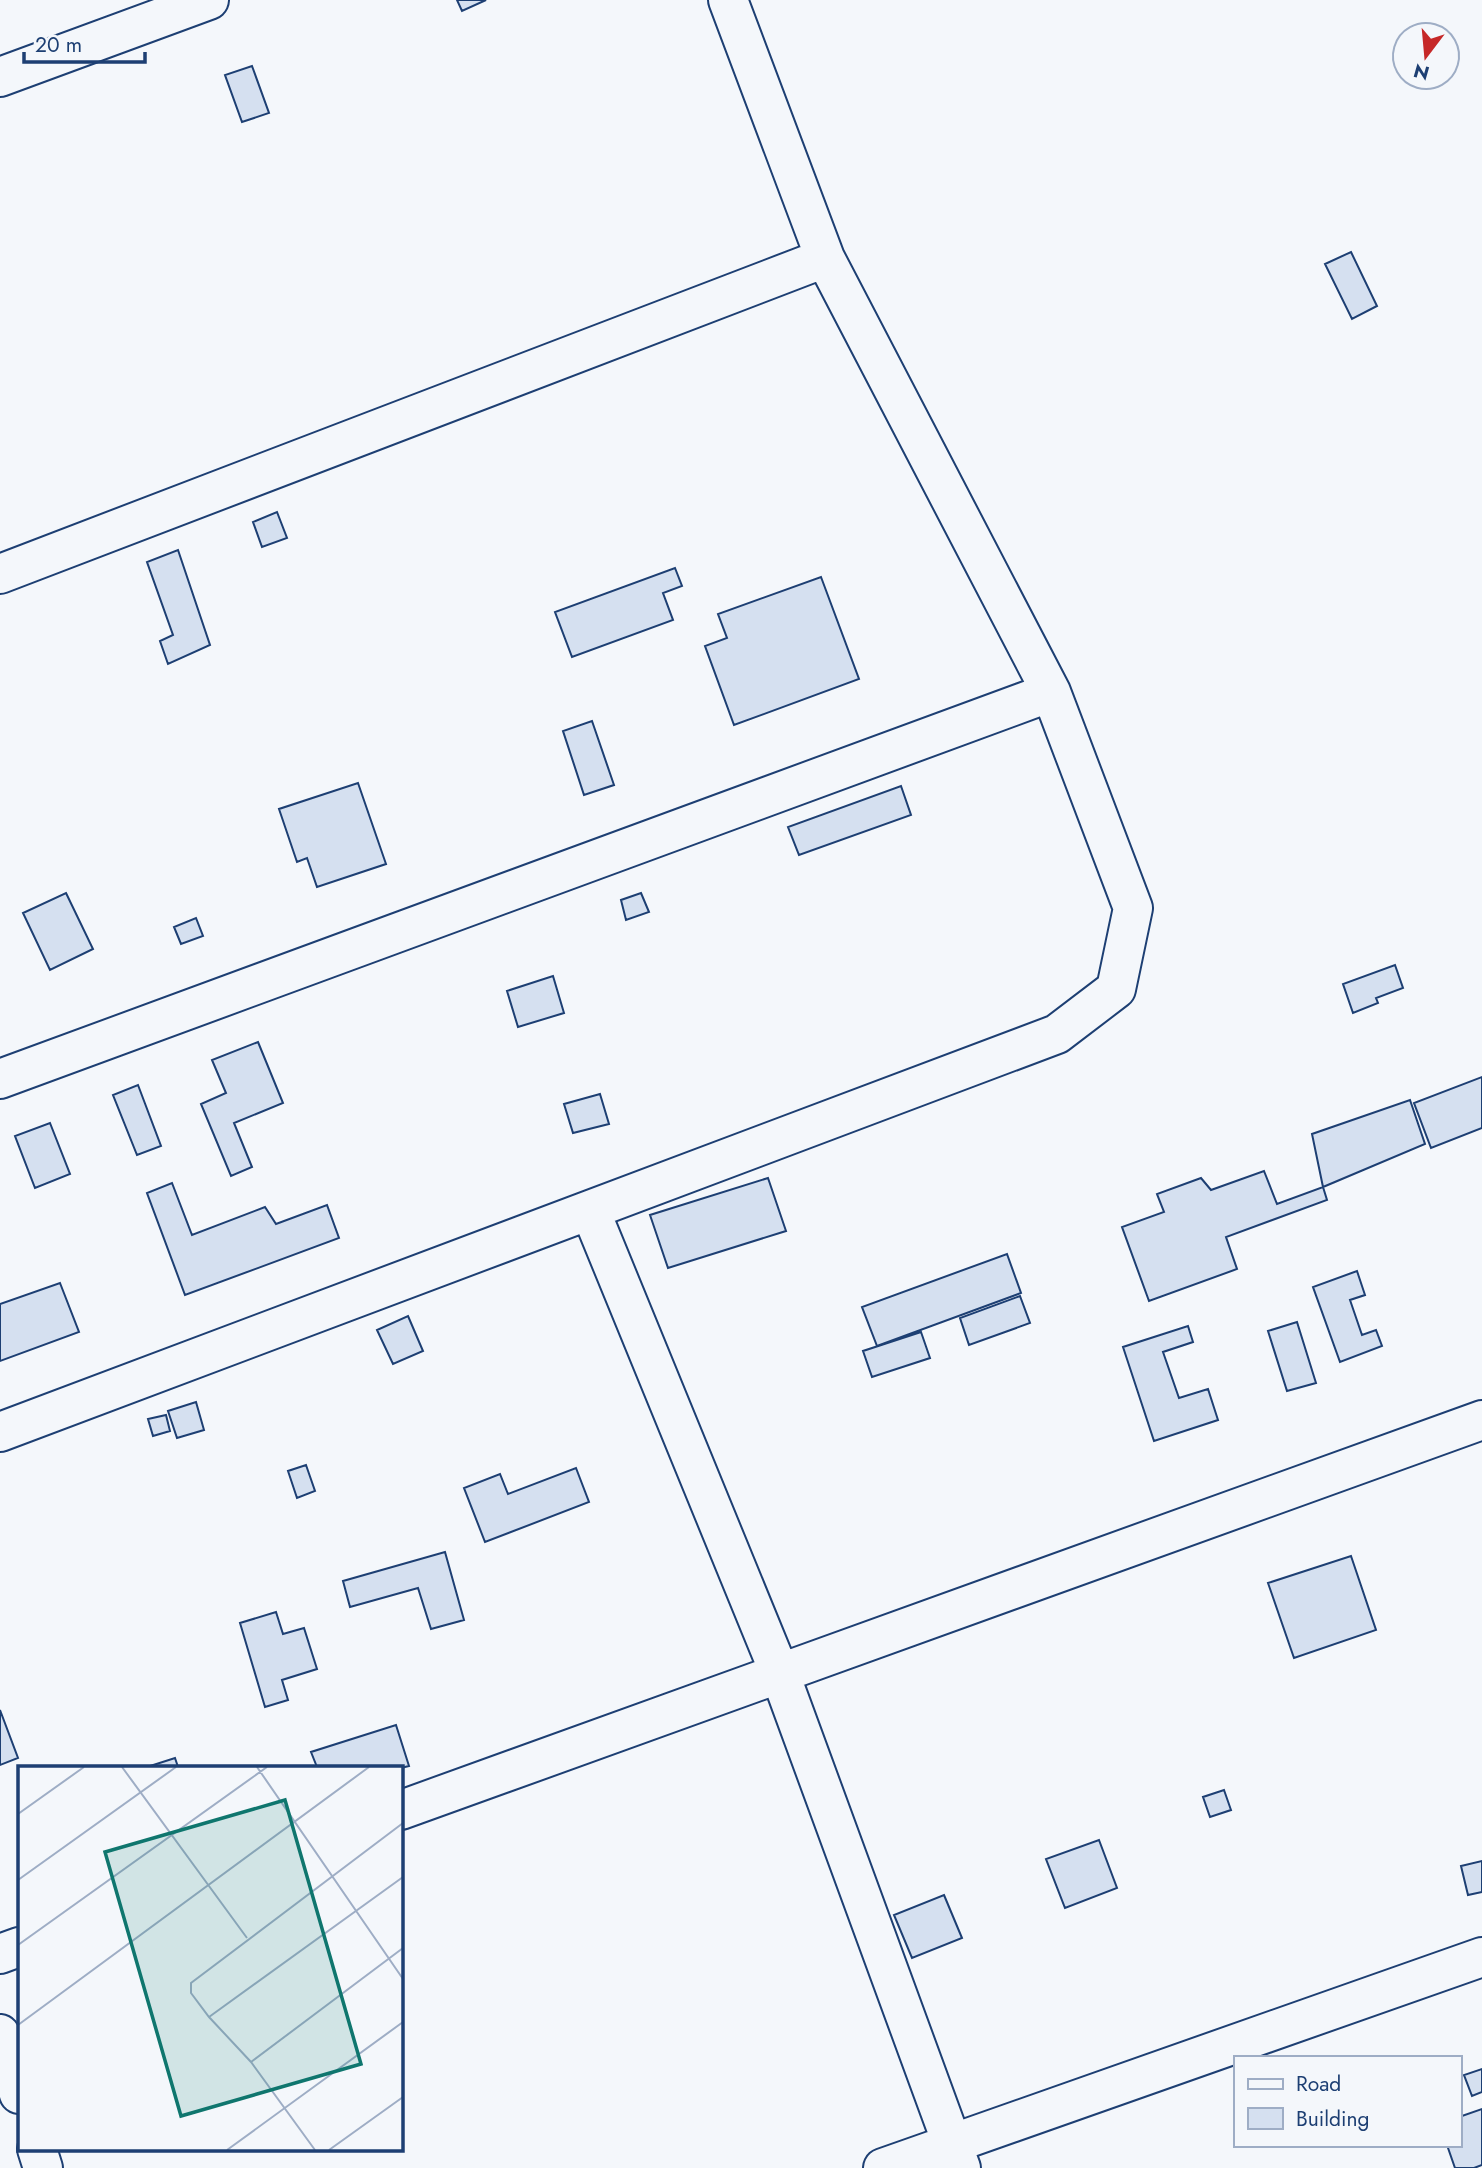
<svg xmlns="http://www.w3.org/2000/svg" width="1482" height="2168" font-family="Jost,sans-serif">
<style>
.building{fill:#d5e0f0;stroke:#1d3f73;stroke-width:2}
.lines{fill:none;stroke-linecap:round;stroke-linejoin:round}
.minor-casing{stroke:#1d3f73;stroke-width:42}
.minor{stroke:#f4f7fb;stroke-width:38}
.inset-road{fill:none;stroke:#9eadc5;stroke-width:2}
.view{fill:#0f766e;fill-opacity:0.15;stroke:#0f766e;stroke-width:3.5}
.inset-edge{fill:none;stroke:#1d3f73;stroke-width:3.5}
</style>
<rect width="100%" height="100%" fill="#f4f7fb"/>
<path class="building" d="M457,0h29l-24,11z
M252,66l17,47 -27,9 -17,-47z
M1351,252l26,54 -25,13 -27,-55z
M277,512l10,26 -25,9 -9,-25z
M178,550l32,95 -42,19 -8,-23 13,-6 -26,-73z
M675,568l7,18 -19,7 10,27 -101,37 -17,-45z
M821,577l38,102 -125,46 -29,-79 22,-8 -9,-24z
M592,721l22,64 -30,10 -21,-64z
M358,783l28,81 -69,23 -10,-29 -10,4 -18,-53z
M901,786l10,29 -112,40 -11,-28z
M66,893l27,56 -43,21 -27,-57z
M641,893l8,19 -23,8 -5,-20z
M196,918l7,18 -22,8 -7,-17z
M1395,965l8,23 -27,10 2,5 -25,10 -10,-29z
M553,976l11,37 -46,14 -11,-36z
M258,1042l25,61 -49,20 18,44 -21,9 -30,-72 25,-11 -14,-33z
M1482,1077v51l-51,20 -17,-45z
M138,1085l23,61 -24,9 -24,-60z
M600,1094l9,30 -36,9 -9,-29z
M1410,1100l15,44 -102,43 -11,-53z
M50,1123l20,51 -35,14 -20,-52z
M1264,1171l13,33 46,-17 4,13 -101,37 11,32 -88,32 -27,-74 42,-15 -7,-18 44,-16 10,12z
M768,1178l18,53 -118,37 -18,-53z
M172,1183l20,52 73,-28 11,17 51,-19 12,33 -154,57 -38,-102z
M1007,1254l14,39 -144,53 -15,-39z
M1357,1271l8,24 -15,5 12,35 14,-5 6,16 -42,16 -27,-75z
M60,1283l19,49 -79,29v-57z
M1020,1296l10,27 -61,22 -9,-27z
M408,1316l15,35 -30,13 -16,-34z
M1297,1322l19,61 -29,8 -19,-60z
M1188,1326l5,16 -30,10 16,46 29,-9 10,31 -64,21 -31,-94z
M921,1332l9,26 -58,19 -9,-26z
M196,1402l8,28 -27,8 -9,-27z
M166,1415l4,16 -17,5 -5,-17z
M306,1465l9,26 -18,7 -9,-27z
M576,1468l13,34 -104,40 -21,-54 36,-14 8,20z
M445,1552l19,68 -33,9 -13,-41 -68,19 -7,-26z
M1351,1556l25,74 -82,28 -26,-75z
M276,1612l7,22 21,-6 13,41 -35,11 6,20 -23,7 -25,-84z
M0,1710l18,48 -18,7z
M396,1725l13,41 -8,2 -84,-1 -6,-15z
M175,1758l3,9h-31z
M1224,1790l7,20 -21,7 -7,-20z
M1099,1840l18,48 -52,20 -19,-49z
M1482,1861v31l-14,3 -7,-29z
M944,1895l18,43 -50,20 -18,-43z
M1482,2069v23l-10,4 -8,-21z
M1482,2109v56l-8,3h-19l-8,-23h12v-28z"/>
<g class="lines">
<defs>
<path id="minor" d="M0,77l209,-77
M0,574l825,-316
M0,1079l1051,-387
M590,1210l190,464 181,494
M0,1432l1057,-398 59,-45 17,-81 -82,-216 -226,-434 -97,-258
M401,1810l1081,-390
M0,1954l19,-7
M0,2034l19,60
M37,2149l6,19
M883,2168l599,-211"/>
</defs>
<use href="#minor" class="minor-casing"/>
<use href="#minor" class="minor"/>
</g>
<g transform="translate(18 1766)">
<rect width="385" height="385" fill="#f4f7fb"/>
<path class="inset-road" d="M104,1l125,171M239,1l146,212M0,48l66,-47M0,114l158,-113M0,179l249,-178M191,251l194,-140M0,259l351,-258M233,296l152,-114M209,384l176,-128M297,384l-64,-88 -42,-45 -18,-24v-10l212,-160M311,384l74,-53"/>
<path class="view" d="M267,34l76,264 -180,52 -76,-264z"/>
<rect width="385" height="385" class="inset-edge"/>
</g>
<rect x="1234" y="2056" width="228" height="91" fill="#f4f7fb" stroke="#9eadc5" stroke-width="2"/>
<rect x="1248" y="2079" width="35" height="10" fill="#f4f7fb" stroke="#9eadc5" stroke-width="2"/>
<text x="1296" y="2091" font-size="21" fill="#1d3f73">Road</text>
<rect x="1248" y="2108" width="35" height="21" fill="#d5e0f0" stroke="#9eadc5" stroke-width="2"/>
<text x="1296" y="2126" font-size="21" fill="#1d3f73">Building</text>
<g transform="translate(1426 56) rotate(196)"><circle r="33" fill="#f4f7fb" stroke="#9eadc5" stroke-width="2"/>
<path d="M0-5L12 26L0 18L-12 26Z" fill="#c62828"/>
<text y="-10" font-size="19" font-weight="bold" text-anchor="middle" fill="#1d3f73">N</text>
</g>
<path d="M24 52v10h121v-10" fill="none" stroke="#1d3f73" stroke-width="3.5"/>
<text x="35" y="52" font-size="21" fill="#1d3f73" stroke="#f4f7fb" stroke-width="5" paint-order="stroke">20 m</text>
</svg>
